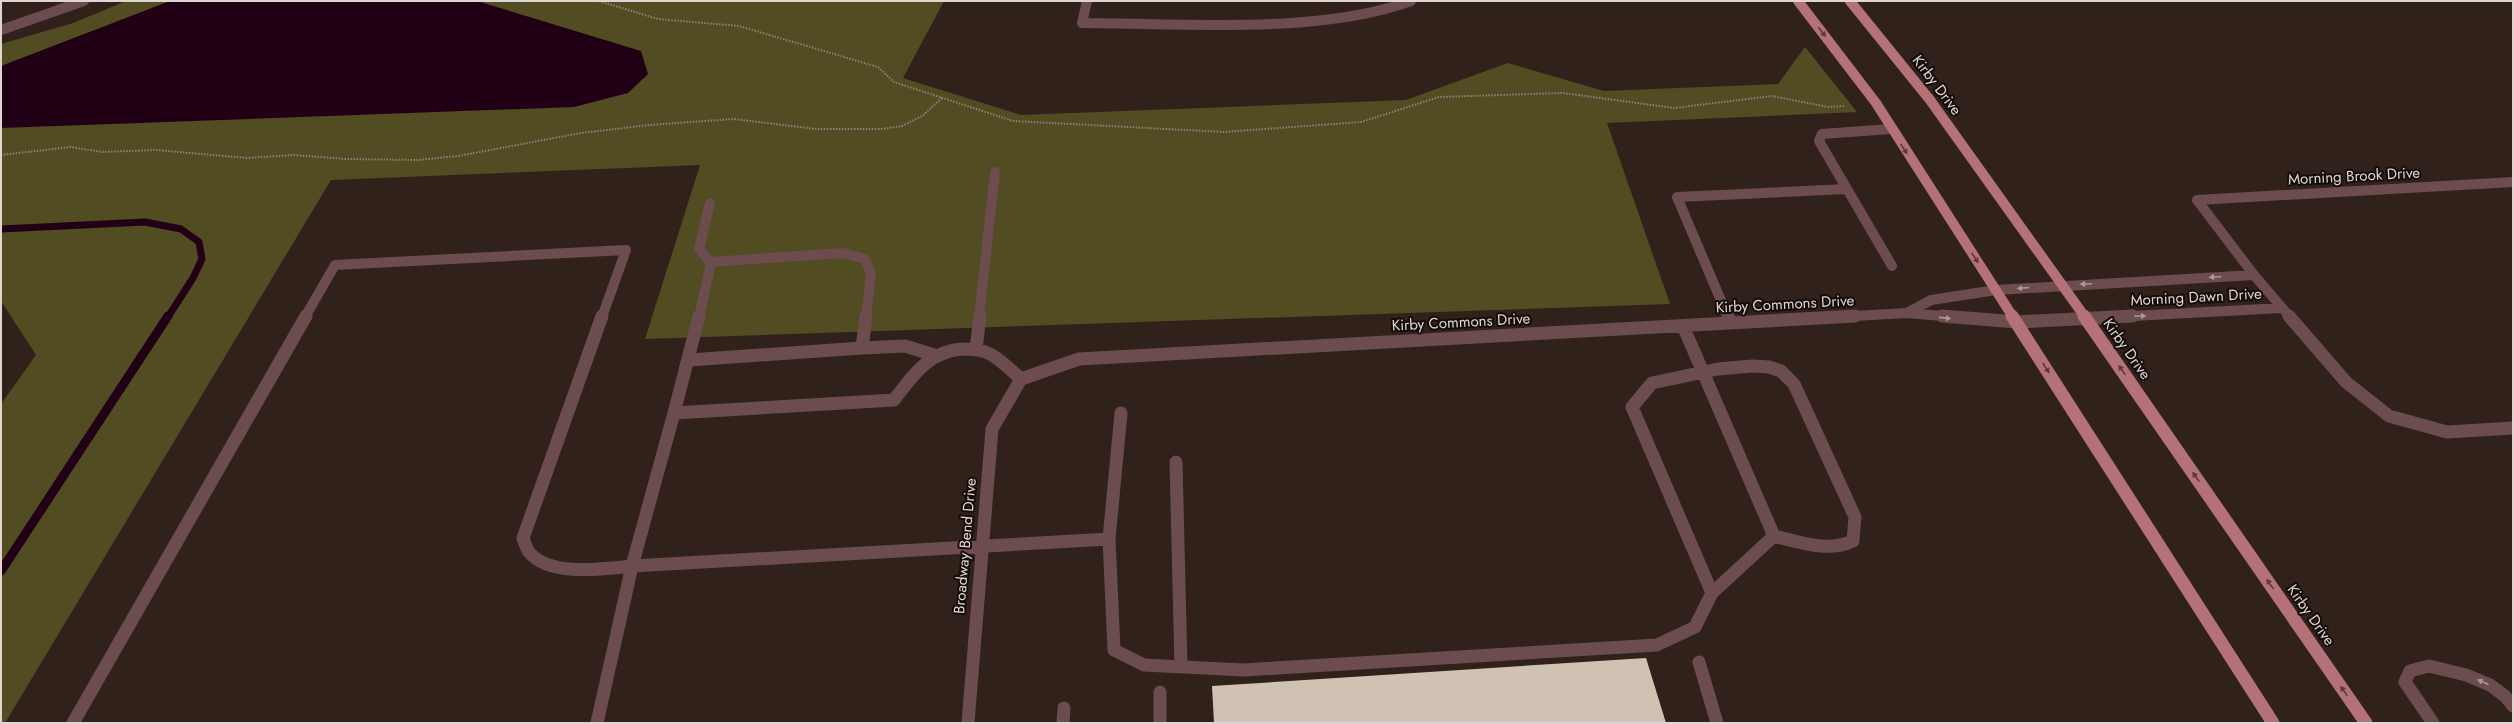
<svg xmlns="http://www.w3.org/2000/svg" width="2514" height="724" font-family="Jost,sans-serif">
<style>
.green{fill:#514c21}
.water{fill:#210016}
.lines{fill:none;stroke-linecap:round;stroke-linejoin:round}
.stream-far1{stroke:#210016;stroke-width:7}
.stream{stroke:#210016;stroke-width:9}
.building{fill:#d0c2b2}
.path{stroke:#8e817c;stroke-width:2;stroke-dasharray:1.5 1.5;stroke-linecap:butt}
.minor-far1{stroke:#6d4c4f;stroke-width:10}
.minor{stroke:#6d4c4f;stroke-width:13}
.major-far1{stroke:#b47178;stroke-width:10}
.major{stroke:#b47178;stroke-width:13}
.oneway{fill:#5b393b}
.oneway2{fill:#ac9796}
.labels{text-anchor:middle;dominant-baseline:central;stroke-width:4;stroke-linejoin:round;paint-order:stroke}
.street-label{font-size:15px;fill:#e0d5d1;stroke:#130c0a}
</style>
<rect width="100%" height="100%" fill="#31211b"/>
<path class="green" d="M126,1h818l-41,77 118,37 385,-15 102,-37 96,28 174,-7 27,-37 52,65 -250,11 63,181 -1025,35 55,-174 -369,15 -326,543h-4v-319l35,-49 -35,-54v-257l72,-21z"/>
<path class="water" d="M170,1h307l164,50 7,23 -20,19 -54,14 -573,21v-62z"/>
<g class="lines">
<path class="stream-far1" d="M1,229l144,-7 36,7 18,13 3,17 -9,19 -25,39"/>
<path class="stream" d="M1,571l167,-255"/>
</g>
<path class="building" d="M1646,658l20,65h-452l-2,-37z"/>
<g class="lines">
<path class="path" d="M599,1l59,18 81,7 139,41 16,15 119,39 211,11 137,-10 78,-25 124,-4 111,15 98,-12 56,11 17,-1
M1,155l70,-8 31,5 54,-2 91,8 47,-3 52,4 72,1 40,-4 123,-23 68,-8 85,-6 82,10h66l20,-3 20,-10 20,-18"/>
<path class="minor-far1" d="M1087,1l-5,22c101,0 235,12 329,-22
M1,30l83,-29
M1891,129l-69,5 -3,7 73,125
M2197,200l57,75 36,42
M2197,200l316,-18
M710,262l133,-9 22,6 6,15 -5,43
M1907,313l24,-13 65,-10 258,-15
M305,317l30,-52 291,-15 -24,67
M699,317l12,-54 -12,-14 11,-46
M979,317l16,-145
M1728,317l-51,-120 170,-8
M1837,317l70,-4 48,4
M2114,317l168,-9"/>
<path class="minor" d="M866,316l-4,32 43,-2 29,9
M1728,316l3,7
M1942,316l75,6 116,-6
M2289,316l57,66 43,34 58,16 66,-4
M976,349l4,-33
M689,360l173,-12
M1021,379c-9,-8 -18,-17 -29,-24 -8,-5 -19,-6 -29,-6 -34,2 -50,26 -69,51l-220,13 -42,153 477,-27 5,111 30,15 99,5 414,-25 38,-18 17,-34 62,-57 -91,-210
M1021,379l58,-20 776,-43
M674,413l25,-97
M1176,462l5,205
M1109,539l12,-126
M1712,593l-80,-186 20,-24 66,-14 35,-3 16,1 12,4 13,13 61,133 -2,24c-26,12 -53,1 -79,-5
M1699,662l18,61
M1160,692v31
M73,723l233,-407
M597,723l35,-157c-29,3 -83,11 -103,-14 -3,-4 -4,-9 -6,-14l79,-222
M968,723l24,-294 29,-50
M1063,723l1,-15
M2433,723l-28,-41 5,-11 19,-5 37,9 24,10 15,11 8,10"/>
<path class="major-far1" d="M1798,1l78,102 137,214
M1850,1l80,99 155,217"/>
<path class="major" d="M2012,316l261,407
M2084,316l282,407"/>
</g>
<defs><path id="oneway-solid" d="M-6-.8H1V-3.2L6.5 0L1 3.2V.8H-6Z"/></defs>
<g class="oneway">
<use href="#oneway-solid" transform="translate(1822 32) rotate(52)"/>
<use href="#oneway-solid" transform="translate(1904 149) rotate(57)"/>
<use href="#oneway-solid" transform="translate(1975 258) rotate(57)"/>
<use href="#oneway-solid" transform="translate(2046 368) rotate(57)"/>
<use href="#oneway-solid" transform="translate(2122 370) rotate(-125)"/>
<use href="#oneway-solid" transform="translate(2196 477) rotate(-125)"/>
<use href="#oneway-solid" transform="translate(2270 584) rotate(-125)"/>
<use href="#oneway-solid" transform="translate(2344 691) rotate(-125)"/>
</g>
<g class="oneway2">
<use href="#oneway-solid" transform="translate(2215 277) rotate(177)"/>
<use href="#oneway-solid" transform="translate(2086 284) rotate(177)"/>
<use href="#oneway-solid" transform="translate(2023 288) rotate(176)"/>
<use href="#oneway-solid" transform="translate(2140 316) rotate(-3)"/>
<use href="#oneway-solid" transform="translate(1945 318) rotate(6)"/>
<use href="#oneway-solid" transform="translate(2483 682) rotate(-156)"/>
</g>
<g class="labels">
<g class="street-label">
<text transform="translate(1937 85) rotate(53)">Kirby Drive</text>
<text transform="translate(2354 176) rotate(-3)">Morning Brook Drive</text>
<text transform="translate(2196 297) rotate(-3)">Morning Dawn Drive</text>
<text transform="translate(1785 304) rotate(-3)">Kirby Commons Drive</text>
<text transform="translate(1461 322) rotate(-3)">Kirby Commons Drive</text>
<text transform="translate(2127 349) rotate(55)">Kirby Drive</text>
<text transform="translate(965 546) rotate(-85)">Broadway Bend Drive</text>
<text transform="translate(2311 615) rotate(55)">Kirby Drive</text>
</g>
</g>
<rect width="2514" height="724" fill="none" stroke="#e0d5d1" stroke-width="4"/>
</svg>
